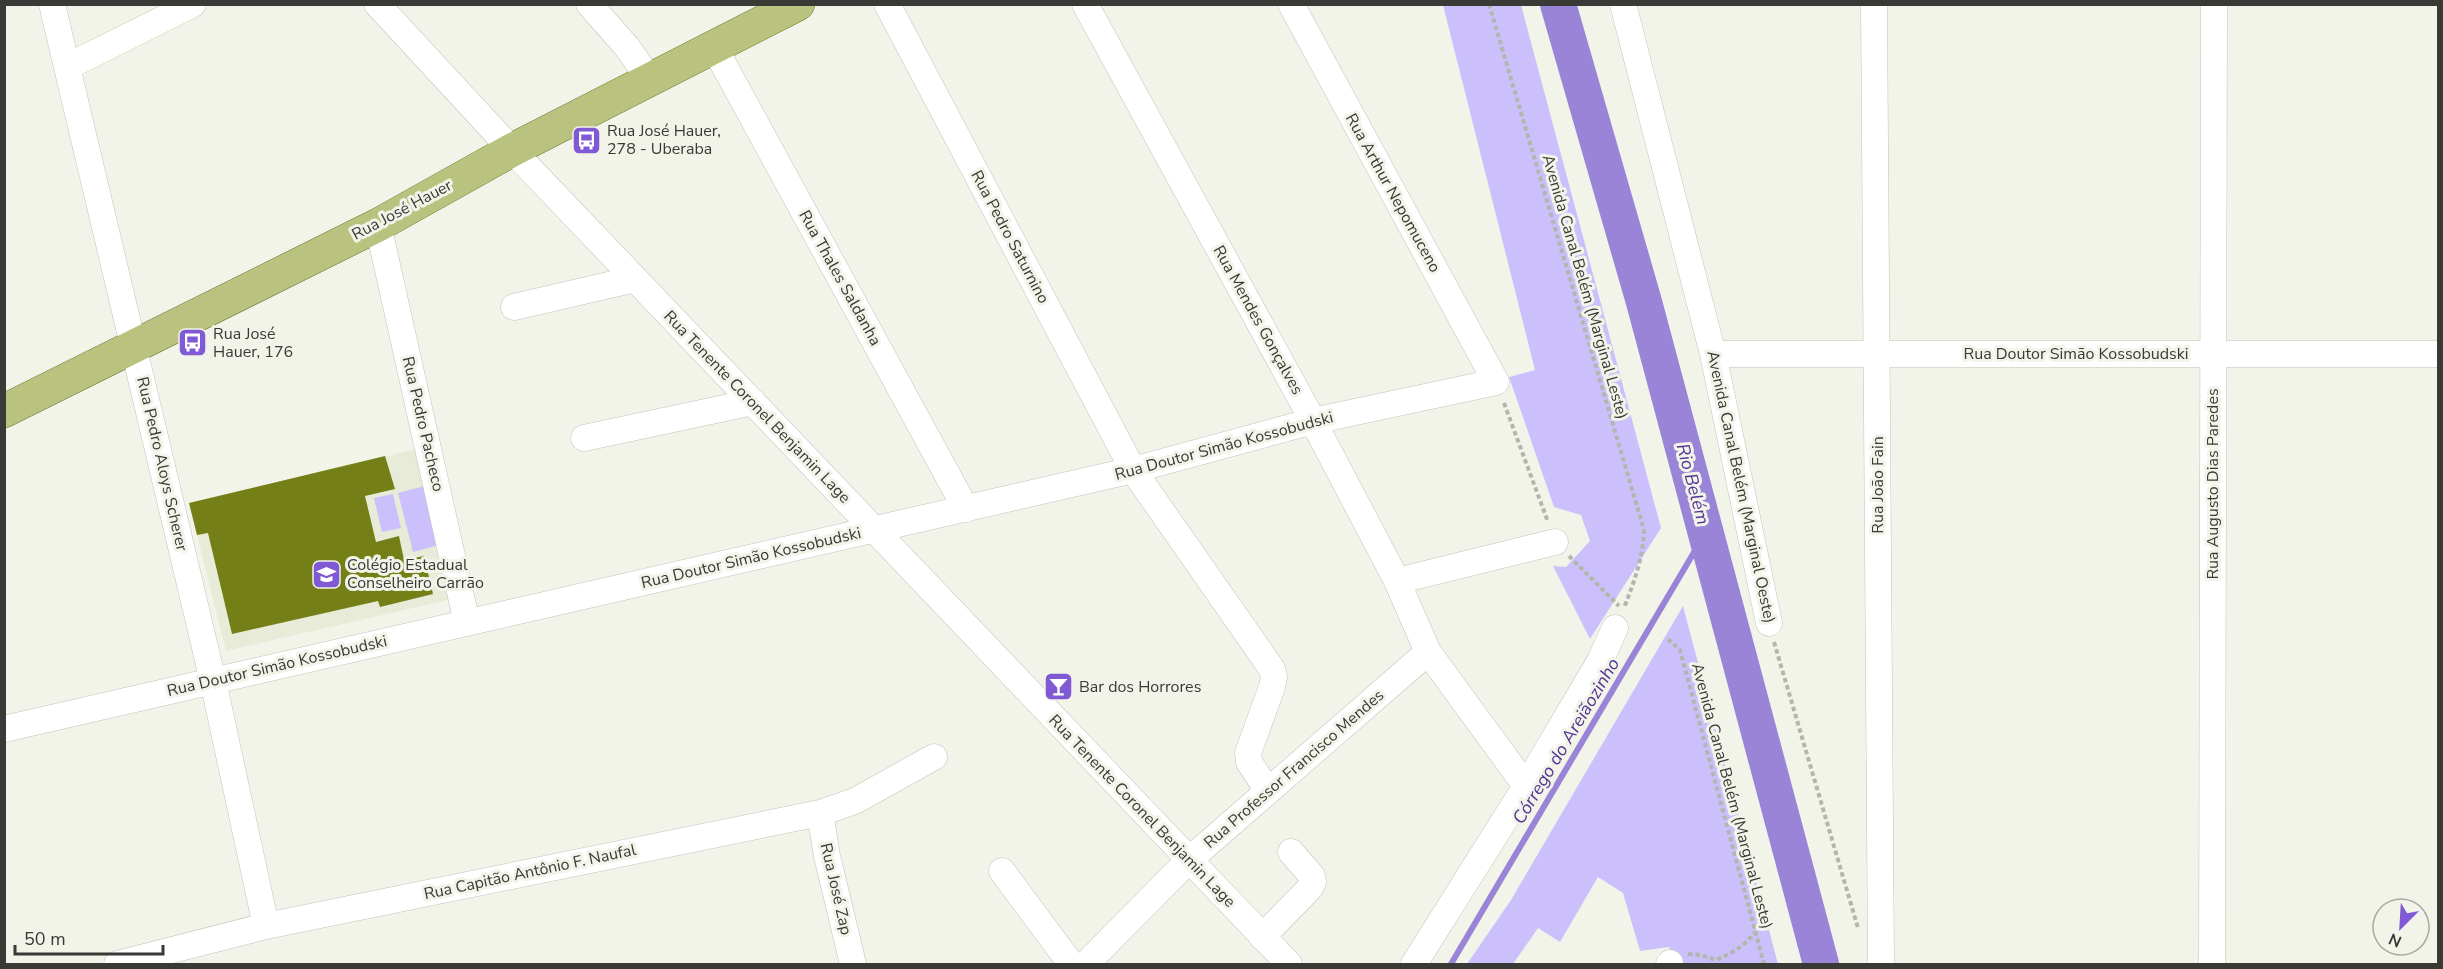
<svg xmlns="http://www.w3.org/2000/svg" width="2443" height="969" font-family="'Nunito Sans',sans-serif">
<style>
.built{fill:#e7ebd8}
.green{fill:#ccc0fc}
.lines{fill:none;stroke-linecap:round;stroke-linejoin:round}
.stream{stroke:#9984d8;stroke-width:6}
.river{stroke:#9984d8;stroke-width:36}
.building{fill:#748017}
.minor-casing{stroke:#c1c3b9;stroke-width:27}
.major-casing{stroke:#6e782d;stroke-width:34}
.path{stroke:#b4b5ad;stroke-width:4;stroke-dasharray:4.5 3;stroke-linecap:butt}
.minor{stroke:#fff;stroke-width:26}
.major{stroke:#b9c27e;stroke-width:33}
.labels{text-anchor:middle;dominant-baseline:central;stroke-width:6;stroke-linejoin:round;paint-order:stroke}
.poi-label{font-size:16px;fill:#393a36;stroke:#f2f4e9;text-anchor:start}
.street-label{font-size:16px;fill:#393a36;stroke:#f2f4e9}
.water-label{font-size:18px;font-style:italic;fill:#543395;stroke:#f2f4e9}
</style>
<rect width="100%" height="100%" fill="#f2f4e9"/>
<path class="built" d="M417,449l35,150 -226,52 -37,-148z"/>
<path class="green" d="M1443,5h78l140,523 -71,111 -37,-73 13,1 24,-26 -9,-26 -27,-8 -45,-130 26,-7z
M425,486l14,59 -26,7 -15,-59z
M393,494l8,34 -19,4 -8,-34z
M1683,606l95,358h-101l-8,-17 -29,4 -17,-58 -25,-16 -38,65 -22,-14 -25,36h-46l44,-64z"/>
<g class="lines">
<path class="stream" d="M1451,964l255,-432"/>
<path class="river" d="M1558,4l86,298 177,662"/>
</g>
<path class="building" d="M385,456l10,33 -30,7 11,46 23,-6 5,24 20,-4 9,38 -53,13 -2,-6 -146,33 -24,-101 -11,2 -8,-32z"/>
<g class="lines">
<defs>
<path id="minor" d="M52,4l161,677 53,245
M377,4l135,146 777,814
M589,4l38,43 23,33
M887,4l246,466 139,199 2,8 -2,10 -24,66 1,9 19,29
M1085,4l228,417 84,160 31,71 98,134
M1623,4l90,350 56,269
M1874,4l7,960
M714,47l252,462
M67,67l126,-63
M378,225l89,398
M514,307l121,-28
M1713,354h725
M584,438l169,-36
M1397,581l158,-39
M4,729l1129,-259 180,-49 183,-39 -205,-378
M820,813l7,43 26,108
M1002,871l69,93
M1262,937l48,-49 3,-6 -1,-6 -21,-24
M117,964l149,-38 554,-113 35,-12 79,-44
M1086,964l103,-104 239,-208
M1414,964l112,-178 74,-125 15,-33
M1669,964l1,-1
M2212,964l2,-960"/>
<path id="major" d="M4,411l374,-186 134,-75 286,-146"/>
</defs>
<use href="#minor" class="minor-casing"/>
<use href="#major" class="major-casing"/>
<path class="path" d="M1489,4l155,526c-1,29 -10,52 -20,78
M1504,403l44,119
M1569,556l50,50
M1668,639l12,11 84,314
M1774,642l84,286
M1688,954l13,1 15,5c16,-7 29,-14 39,-28"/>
<use href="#minor" class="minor"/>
<use href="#major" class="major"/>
</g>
<defs>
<symbol id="bus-square" viewBox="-11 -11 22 22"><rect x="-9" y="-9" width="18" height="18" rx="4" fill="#7f5ad4" stroke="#f2f4e9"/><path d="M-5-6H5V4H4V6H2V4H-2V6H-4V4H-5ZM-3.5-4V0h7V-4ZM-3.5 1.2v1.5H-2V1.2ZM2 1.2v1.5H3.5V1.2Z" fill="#fff"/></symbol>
<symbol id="school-square" viewBox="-11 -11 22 22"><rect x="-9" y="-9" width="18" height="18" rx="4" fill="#7f5ad4" stroke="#f2f4e9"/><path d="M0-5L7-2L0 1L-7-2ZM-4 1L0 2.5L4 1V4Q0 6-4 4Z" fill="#fff"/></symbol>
<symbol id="bar-square" viewBox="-11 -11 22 22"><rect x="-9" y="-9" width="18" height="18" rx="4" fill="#7f5ad4" stroke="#f2f4e9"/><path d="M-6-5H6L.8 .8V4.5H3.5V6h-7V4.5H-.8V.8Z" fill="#fff"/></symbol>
</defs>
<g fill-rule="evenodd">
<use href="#bus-square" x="570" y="124" width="33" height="33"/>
<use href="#bus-square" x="176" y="326" width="33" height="33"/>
<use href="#school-square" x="310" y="558" width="33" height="33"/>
<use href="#bar-square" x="1042" y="670" width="33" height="33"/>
</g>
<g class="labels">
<g class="poi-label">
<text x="607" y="131">Rua José Hauer,<tspan x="607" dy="18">278 - Uberaba</tspan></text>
<text x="213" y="334">Rua José<tspan x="213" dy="18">Hauer, 176</tspan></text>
<text x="347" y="565">Colégio Estadual<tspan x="347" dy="18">Conselheiro Carrão</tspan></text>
<text x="1079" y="687">Bar dos Horrores</text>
</g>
<g class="street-label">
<text transform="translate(1393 193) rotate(61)">Rua Arthur Nepomuceno</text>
<text transform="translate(402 210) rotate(-28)">Rua José Hauer</text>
<text transform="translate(1010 237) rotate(62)">Rua Pedro Saturnino</text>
<text transform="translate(840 278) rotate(61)">Rua Thales Saldanha</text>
<text transform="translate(1585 287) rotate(74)">Avenida Canal Belém (Marginal Leste)</text>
<text transform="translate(1258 320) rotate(61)">Rua Mendes Gonçalves</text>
<text x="2076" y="354">Rua Doutor Simão Kossobudski</text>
<text transform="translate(757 407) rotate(46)">Rua Tenente Coronel Benjamin Lage</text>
<text transform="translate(423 424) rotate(77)">Rua Pedro Pacheco</text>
<text transform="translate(1224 446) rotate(-15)">Rua Doutor Simão Kossobudski</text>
<text transform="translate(162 464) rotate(77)">Rua Pedro Aloys Scherer</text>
<text transform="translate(2213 484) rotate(-90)">Rua Augusto Dias Paredes</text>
<text transform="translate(1878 485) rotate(-90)">Rua João Fain</text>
<text transform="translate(1741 487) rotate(78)">Avenida Canal Belém (Marginal Oeste)</text>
<text transform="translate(751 558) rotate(-13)">Rua Doutor Simão Kossobudski</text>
<text transform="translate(277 666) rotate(-13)">Rua Doutor Simão Kossobudski</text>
<text transform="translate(1294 769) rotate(-41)">Rua Professor Francisco Mendes</text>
<text transform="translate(1732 796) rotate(75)">Avenida Canal Belém (Marginal Leste)</text>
<text transform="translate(1142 811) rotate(46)">Rua Tenente Coronel Benjamin Lage</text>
<text transform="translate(530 872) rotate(-12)">Rua Capitão Antônio F. Naufal</text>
<text transform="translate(836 889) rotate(77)">Rua José Zap</text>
</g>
<g class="water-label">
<text transform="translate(1693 484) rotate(75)">Rio Belém</text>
<text transform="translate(1566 741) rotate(-59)">Córrego do Areiãozinho</text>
</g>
</g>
<rect width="2443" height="969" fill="none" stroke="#393a36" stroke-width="12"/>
<g transform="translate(2401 927) rotate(204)"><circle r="28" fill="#f2f4e9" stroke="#a8aaa1" stroke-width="1.5"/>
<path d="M0-4.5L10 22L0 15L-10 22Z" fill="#7f5ad4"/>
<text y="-9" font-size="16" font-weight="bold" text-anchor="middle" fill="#393a36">N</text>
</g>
<path d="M15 945v9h148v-9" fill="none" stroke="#393a36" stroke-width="3"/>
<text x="24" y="945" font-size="18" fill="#393a36" stroke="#f2f4e9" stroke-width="4.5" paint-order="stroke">50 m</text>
</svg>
